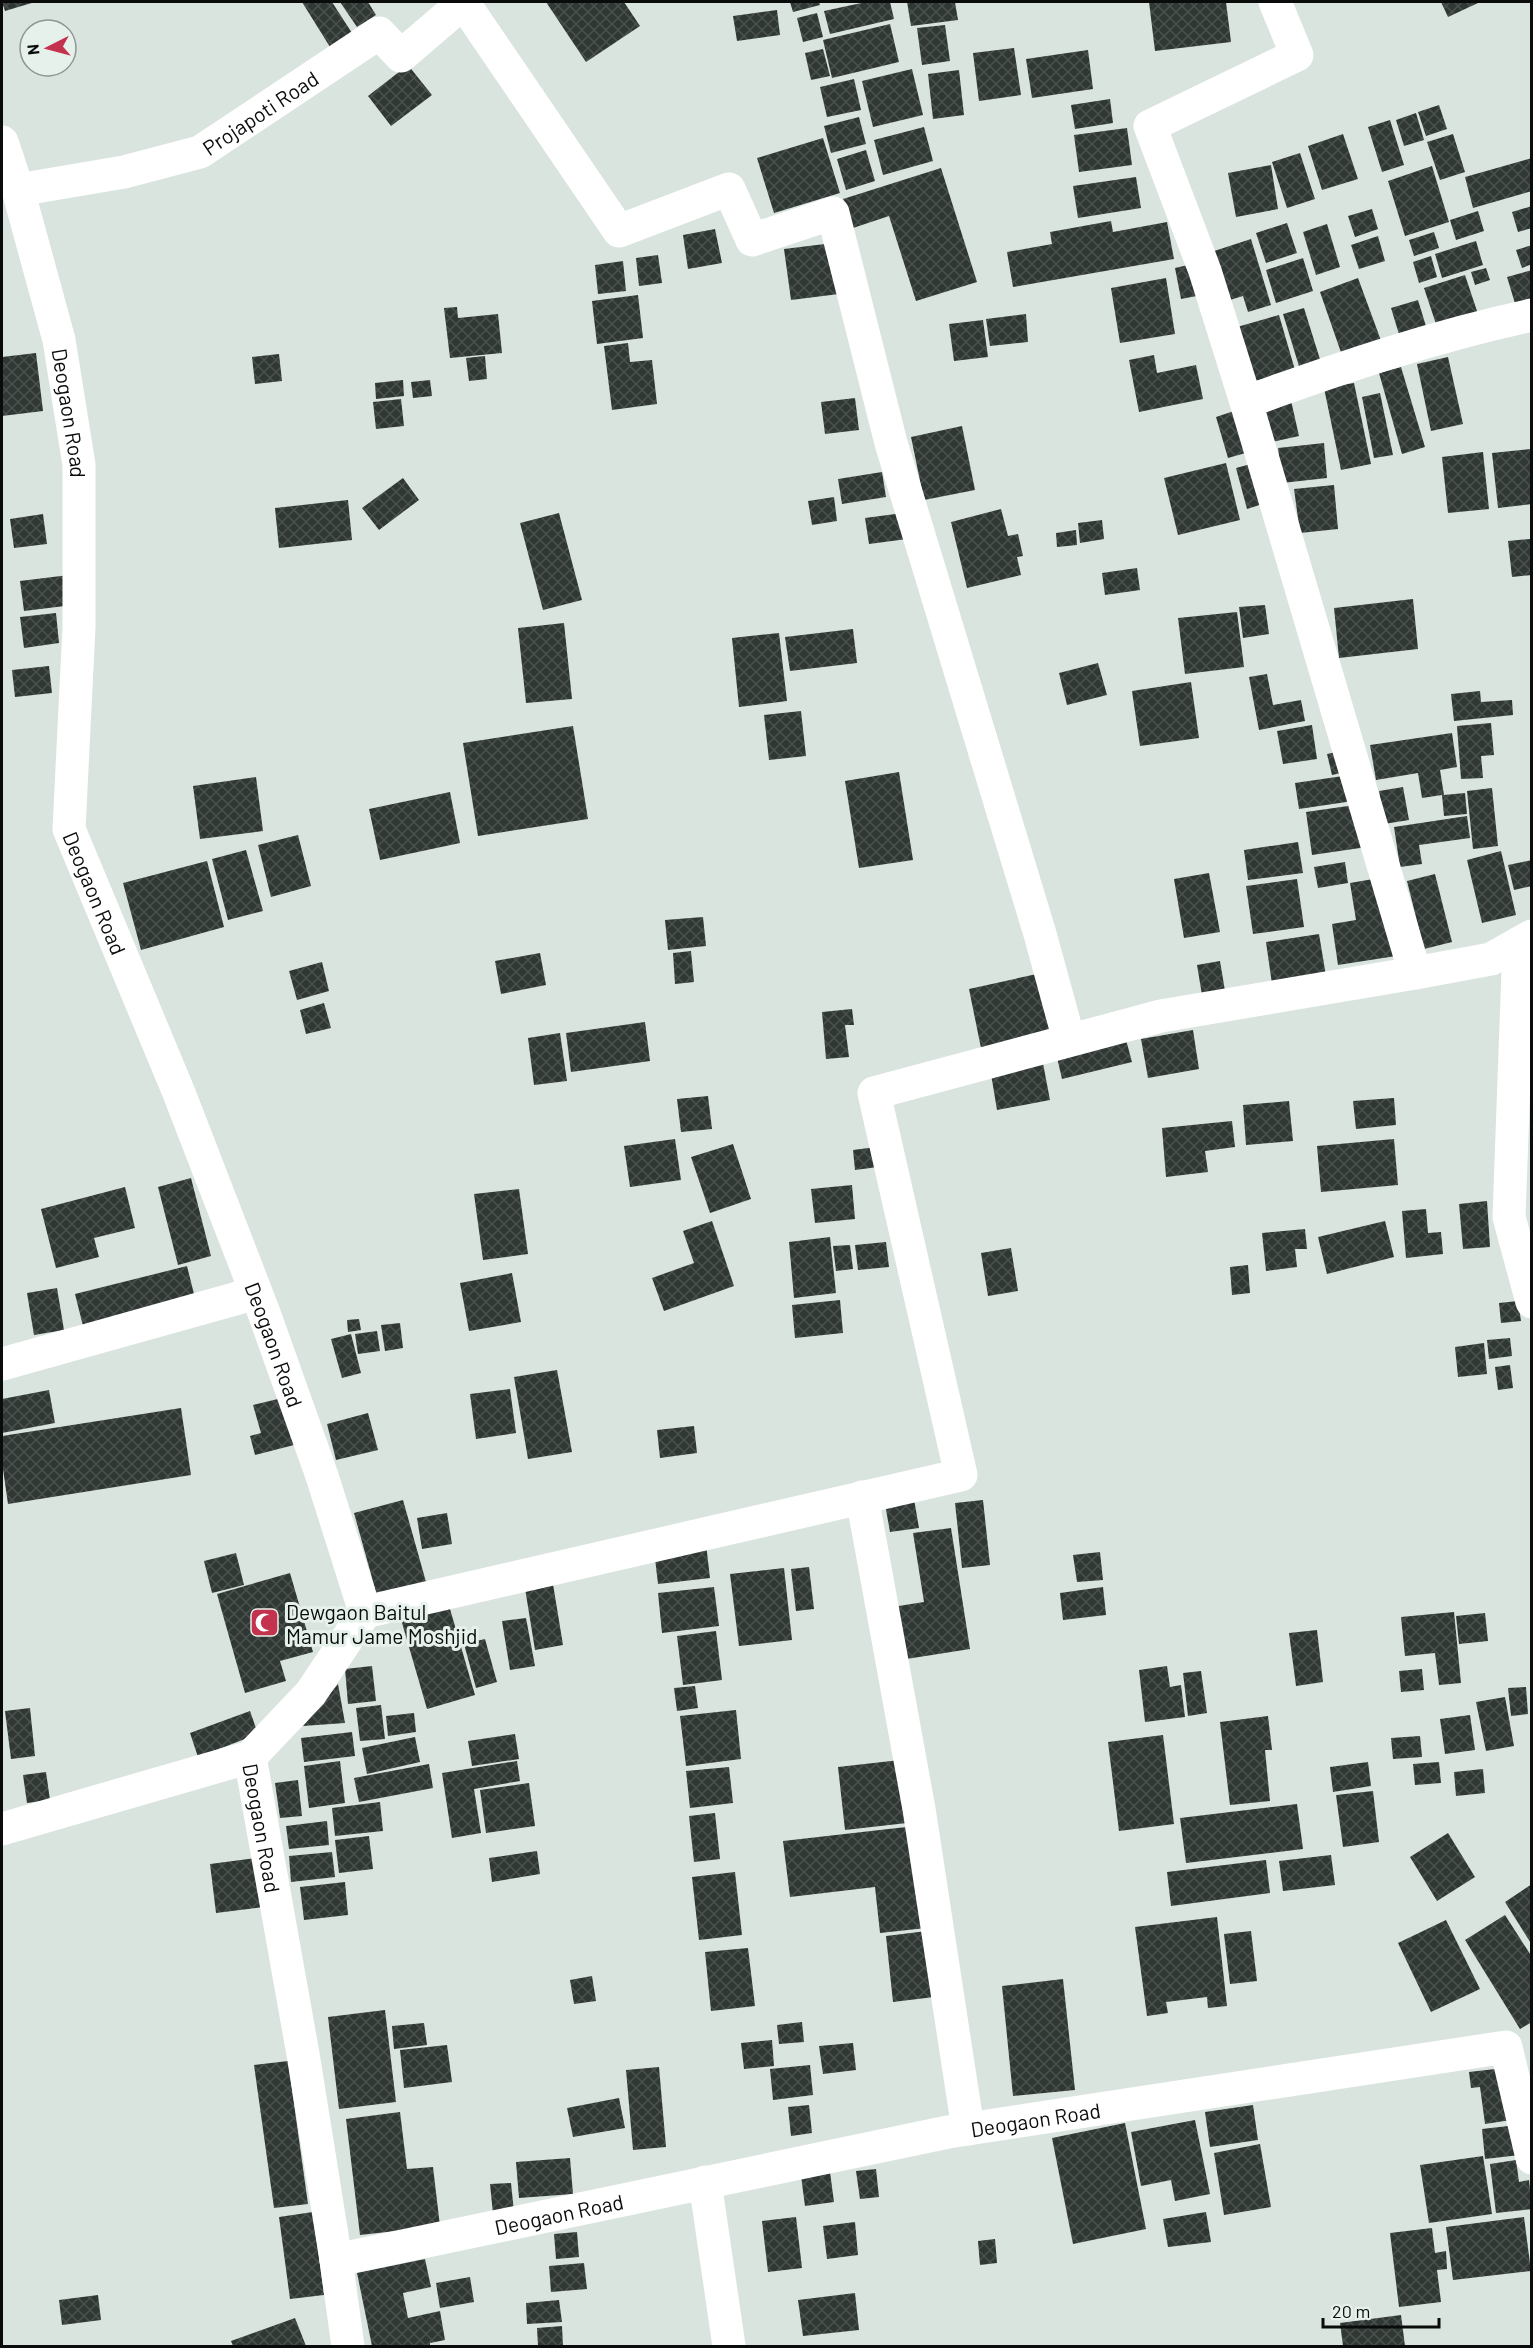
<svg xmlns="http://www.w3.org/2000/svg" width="1533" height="2348" font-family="Barlow,sans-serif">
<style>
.building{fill:url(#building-cross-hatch)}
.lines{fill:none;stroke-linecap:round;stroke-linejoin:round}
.minor{stroke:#fff;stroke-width:33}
.labels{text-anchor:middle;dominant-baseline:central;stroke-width:6;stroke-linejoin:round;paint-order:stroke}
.street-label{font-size:21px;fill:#090c0a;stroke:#e7f1ec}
.poi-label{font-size:21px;fill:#090c0a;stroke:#e7f1ec;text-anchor:start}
</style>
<defs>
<pattern id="building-cross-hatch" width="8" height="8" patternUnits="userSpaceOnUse" patternTransform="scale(1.5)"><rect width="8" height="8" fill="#303834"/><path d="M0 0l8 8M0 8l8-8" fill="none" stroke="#4b514e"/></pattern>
</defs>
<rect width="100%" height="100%" fill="#dae4df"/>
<path class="building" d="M2,2h33l-30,9z
M302,2h30l20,31 -22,14z
M340,2h28l8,13 -19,12z
M546,2h78l16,24 -54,36z
M790,2h29l1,3 -27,7z
M866,2h24l4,17 -64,15 -6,-23z
M907,2h48l3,18 -47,6z
M1149,2h77l5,40 -76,9z
M1441,2h37v1l-30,14z
M777,10l3,25 -43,6 -4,-25z
M817,13l6,24 -20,5 -6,-24z
M890,24l9,38 -67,16 -9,-38z
M945,25l5,36 -28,4 -5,-37z
M1014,48l7,47 -42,6 -6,-48z
M823,49l7,27 -19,4 -6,-27z
M1088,50l5,39 -61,9 -6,-39z
M408,65l24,30 -41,31 -23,-30z
M912,69l11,46 -50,12 -11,-46z
M959,70l5,45 -31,4 -5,-45z
M854,79l7,31 -34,7 -7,-30z
M1110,99l3,24 -38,6 -4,-24z
M1439,105l8,24 -21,7 -8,-24z
M1416,113l8,27 -20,6 -8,-26z
M859,117l7,27 -35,9 -7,-27z
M1390,120l14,45 -22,7 -14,-45z
M924,127l9,34 -50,14 -9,-35z
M1127,128l5,37 -53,7 -5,-37z
M1343,134l15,45 -36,11 -14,-44z
M1453,134l12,38 -25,8 -13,-38z
M823,138l17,55 -66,20 -17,-55z
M866,150l9,31 -29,9 -9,-31z
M1300,153l15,46 -28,9 -15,-46z
M1532,158v33l-59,17 -8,-31z
M1271,165l7,44 -42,8 -8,-44z
M1432,166l17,56 -44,14 -17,-55z
M941,168l36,114 -61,19 -27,-85 -36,12 -10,-29z
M1136,177l5,31 -63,10 -5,-32z
M1532,206v22l-14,4 -6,-20z
M1372,209l6,20 -23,8 -7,-21z
M1478,211l6,20 -28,9 -6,-20z
M1111,221l2,11 54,-10 7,37 -161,28 -6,-35 45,-8 -2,-12z
M1287,223l10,30 -31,10 -10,-30z
M1327,224l13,43 -24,8 -13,-43z
M715,229l7,34 -34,6 -5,-34z
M1434,232l5,16 -25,8 -5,-16z
M1378,236l7,25 -26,8 -8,-24z
M1251,239l20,66 -23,7 -5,-16 -26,8 -15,-49z
M1476,241l7,24 -41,13 -7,-24z
M833,243l6,51 -48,6 -7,-51z
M1532,245v19l-10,4 -6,-18z
M658,255l4,28 -23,3 -3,-28z
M1431,256l6,21 -18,6 -6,-21z
M1303,258l10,33 -37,12 -10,-33z
M623,261l3,30 -28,3 -3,-29z
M1201,262l6,32 -26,5 -6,-31z
M1486,268l4,12 -15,5 -4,-13z
M1532,270v35l-15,5 -10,-33z
M1465,275l15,45 -41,13 -15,-45z
M1166,278l9,56 -55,9 -9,-55z
M1358,278l25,68 -39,15 -24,-69z
M638,295l5,43 -46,6 -5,-43z
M1418,300l11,36 -27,8 -11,-36z
M457,307l1,11 40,-4 4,39 -52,5 -6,-50z
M1304,308l19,61 -21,7 -19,-62z
M1026,314l2,28 -38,4 -4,-27z
M1279,315l16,55 -43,12 -15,-55z
M983,320l5,37 -34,4 -5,-37z
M628,343l2,19 22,-2 5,44 -45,6 -8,-64z
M36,353l7,58 -41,5v-59z
M279,354l3,27 -27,3 -3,-27z
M1154,355l3,18 39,-8 7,34 -64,13 -10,-52z
M485,356l2,23 -18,2 -3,-23z
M1448,357l15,67 -32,7 -14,-67z
M1401,367l24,80 -23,7 -23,-81z
M403,380l1,16 -28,3 -1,-16z
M430,380l2,16 -19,2 -2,-16z
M1354,383l17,81 -30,6 -17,-82z
M1380,393l13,62 -19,3 -12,-61z
M1290,396l9,40 -27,6 -9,-40z
M855,398l4,32 -34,4 -4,-32z
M401,399l3,27 -28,3 -3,-27z
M1243,408l13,42 -28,8 -12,-41z
M962,426l13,64 -51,10 -13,-63z
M1324,443l3,35 -45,5 -4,-35z
M1530,449l2,55 -34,4 -6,-55z
M1483,452l6,57 -41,4 -6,-56z
M1258,462l11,40 -22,7 -11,-41z
M1226,463l14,57 -62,15 -14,-57z
M882,472l4,25 -44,7 -4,-25z
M403,478l16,22 -40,30 -17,-22z
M1334,485l4,44 -38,4 -6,-44z
M834,497l3,24 -25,4 -4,-24z
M348,500l4,40 -73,8 -4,-40z
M1001,509l7,27 10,-2 5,22 -6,1 4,18 -54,13 -16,-66z
M559,513l23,87 -39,10 -23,-87z
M903,513l4,26 -38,5 -4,-26z
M43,514l4,30 -33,4 -4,-29z
M1102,520l2,19 -24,4 -2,-20z
M1076,530l1,15 -20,2 -1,-14z
M1530,539l2,36 -20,2 -4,-36z
M1137,568l3,22 -35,5 -3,-22z
M69,575l4,30 -49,6 -4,-30z
M1413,599l5,50 -79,9 -5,-50z
M1265,605l4,29 -26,4 -4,-31z
M1237,612l7,55 -59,7 -7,-56z
M56,613l3,30 -35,5 -4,-31z
M564,623l8,76 -46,4 -8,-75z
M853,629l4,34 -67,8 -5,-34z
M779,633l8,68 -48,6 -7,-69z
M1098,663l9,32 -40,10 -8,-32z
M49,666l3,27 -37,4 -3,-27z
M1267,674l6,31 28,-5 4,21 -46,9 -10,-53z
M1191,682l8,56 -59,8 -8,-55z
M1480,691l1,11 31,-2 1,15 -59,6 -3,-27z
M801,711l5,45 -37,4 -5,-45z
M1491,723l3,32 -13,1 2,22 -22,1 -4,-53z
M1312,725l5,34 -34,5 -6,-33z
M573,726l15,93 -110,17 -15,-93z
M1452,733l5,34 -17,3 4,25 21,-2 2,21 -23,2 -2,-21 -20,3 -4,-25 -42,7 -6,-35z
M1346,750l4,21 -18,4 -5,-21z
M899,772l14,88 -54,8 -14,-87z
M1350,775l3,26 -54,8 -4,-26z
M256,777l7,54 -63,8 -7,-53z
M1403,787l6,33 -25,4 -5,-33z
M1492,788l6,58 -25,3 -6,-58z
M450,792l10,51 -80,17 -11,-51z
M1362,804l5,43 -55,8 -6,-43z
M1467,816l3,22 -51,7 3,19 -22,3 -6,-40z
M298,835l13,51 -40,11 -13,-52z
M1298,842l5,31 -55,7 -4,-30z
M246,850l17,61 -35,9 -16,-61z
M1501,851l15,64 -34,8 -15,-63z
M1532,860v26l-18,4 -6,-25z
M207,861l17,66 -83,23 -18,-67z
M1345,862l3,21 -30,5 -4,-21z
M1209,873l11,59 -36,6 -10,-59z
M1435,874l17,68 -28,7 -17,-68z
M1385,877l11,79 -58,9 -6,-41 24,-4 -6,-37z
M1297,879l7,48 -51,7 -7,-48z
M703,917l3,29 -38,4 -3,-30z
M1319,934l7,42 -54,8 -6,-42z
M691,951l3,31 -19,2 -2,-31z
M540,953l6,32 -45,9 -6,-33z
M1220,961l5,30 -23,4 -5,-30z
M322,962l7,29 -32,9 -8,-29z
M1046,972l13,59 -78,17 -12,-59z
M324,1003l7,25 -25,6 -6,-24z
M852,1009l2,16h-9l4,32 -23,2 -4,-47z
M645,1022l5,39 -79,11 -5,-39z
M1193,1030l6,39 -51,9 -7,-39z
M560,1033l7,48 -33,4 -6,-47z
M1125,1036l7,26 -70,17 -6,-26z
M1042,1058l8,42 -53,10 -7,-42z
M708,1096l4,33 -31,3 -4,-33z
M1394,1098l2,27 -40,4 -3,-28z
M1289,1101l4,40 -47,4 -3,-40z
M1232,1121l3,26 -30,4 3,21 -42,5 -4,-49z
M675,1139l6,41 -51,7 -6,-41z
M1394,1139l4,46 -77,7 -4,-46z
M733,1144l18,55 -41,14 -19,-56z
M876,1147l2,20 -23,3 -2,-20z
M191,1178l20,78 -33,9 -20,-78z
M852,1185l3,34 -40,4 -4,-34z
M125,1187l10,41 -41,10 5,19 -43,11 -15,-59z
M519,1189l9,65 -45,6 -9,-66z
M1487,1201l3,46 -27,2 -4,-45z
M1426,1209l2,24 13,-1 2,22 -37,4 -4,-47z
M712,1221l22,65 -70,25 -12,-33 42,-15 -11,-32z
M1385,1221l9,36 -67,17 -9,-37z
M1305,1229l2,20h-12l2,18 -31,4 -4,-38z
M830,1237l6,56 -42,5 -5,-56z
M886,1242l3,25 -31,3 -3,-25z
M850,1245l3,24 -17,2 -3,-25z
M1011,1248l7,43 -30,5 -7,-43z
M1248,1265l2,28 -18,2 -2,-28z
M187,1266l10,40 -112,28 -10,-40z
M512,1273l9,49 -52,9 -9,-48z
M57,1288l7,42 -30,5 -7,-42z
M840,1300l3,33 -48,5 -3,-33z
M1518,1301l3,20 -20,2 -2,-20z
M359,1319l2,11 -13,2 -1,-12z
M400,1323l3,25 -18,3 -4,-26z
M377,1331l3,20 -22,3 -3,-20z
M351,1334l10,39 -19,5 -11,-39z
M1510,1338l2,18 -23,3 -2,-19z
M1484,1343l3,31 -29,3 -3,-30z
M1510,1365l3,23 -15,2 -3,-23z
M557,1370l15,82 -44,7 -14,-82z
M510,1389l6,44 -40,6 -6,-45z
M49,1390l6,33 -53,10v-34z
M282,1398l12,47 -39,10 -5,-19 11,-3 -8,-28z
M181,1408l10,67 -183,29 -6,-42v-26z
M368,1413l10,37 -42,10 -9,-36z
M694,1426l3,27 -37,5 -3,-28z
M914,1499l5,29 -29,4 -5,-28z
M403,1500l25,89 -49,14 -25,-90z
M983,1500l7,65 -28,3 -7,-65z
M447,1513l5,31 -30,5 -5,-31z
M951,1528l19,121 -70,11 -8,-53 32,-5 -11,-69z
M706,1544l4,34 -52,6 -4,-34z
M1100,1552l3,28 -26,2 -4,-27z
M236,1553l8,32 -32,8 -8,-32z
M809,1567l5,42 -18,2 -5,-42z
M784,1568l8,72 -53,6 -9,-72z
M290,1573l23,79 -33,9 6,20 -41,12 -28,-99z
M552,1578l11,67 -28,5 -11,-68z
M714,1587l5,39 -57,7 -4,-40z
M1103,1587l3,28 -43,5 -3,-27z
M448,1602l27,93 -48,14 -27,-93z
M1454,1612l7,71 -22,2 -4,-32 -30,3 -4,-39z
M1485,1613l3,28 -29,3 -3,-28z
M526,1618l9,48 -25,4 -8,-49z
M1317,1630l6,52 -27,4 -7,-53z
M716,1631l6,49 -39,5 -6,-49z
M485,1639l12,43 -21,6 -12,-44z
M372,1666l4,35 -28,3 -3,-35z
M1167,1666l3,21 11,-2 4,32 -40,5 -6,-52z
M1422,1669l2,21 -23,2 -2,-21z
M1201,1671l6,42 -19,3 -5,-43z
M338,1684l7,39 -42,3z
M695,1686l3,22 -21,3 -3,-23z
M1526,1687l2,27 -17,2 -3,-28z
M1505,1697l9,49 -28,5 -10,-49z
M381,1705l4,34 -25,2 -4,-33z
M30,1708l5,48 -24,3 -6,-48z
M736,1710l5,49 -55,7 -6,-50z
M250,1711l8,23 -60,23 -8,-24z
M414,1713l2,19 -28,4 -2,-20z
M1470,1715l5,35 -30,4 -5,-35z
M1268,1716l4,34h-7l5,51 -40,4 -10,-83z
M352,1732l3,24 -51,6 -3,-24z
M515,1734l4,25 -47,7 -4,-25z
M1163,1735l11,89 -55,7 -11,-89z
M1420,1736l2,21 -29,2 -2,-21z
M415,1737l5,25 -53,12 -5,-26z
M900,1760l7,63 -62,7 -7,-63z
M340,1761l5,42 -36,5 -5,-42z
M517,1761l3,20 -46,8 7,44 -29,5 -10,-65z
M1368,1762l3,24 -38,6 -3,-25z
M1439,1762l2,21 -26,2 -2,-21z
M429,1764l4,24 -74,14 -5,-24z
M729,1767l4,36 -43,5 -4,-37z
M1483,1769l2,24 -29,3 -2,-24z
M46,1772l4,28 -23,3 -4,-28z
M298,1780l4,36 -22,2 -5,-35z
M529,1783l6,43 -49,7 -6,-43z
M1373,1791l6,51 -36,5 -7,-52z
M380,1802l3,29 -48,5 -3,-28z
M1297,1804l6,45 -117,14 -6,-45z
M715,1813l5,46 -26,3 -5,-46z
M327,1821l2,24 -40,4 -3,-23z
M915,1826l11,102 -46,5 -5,-46 -85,10 -7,-56z
M1448,1833l27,44 -38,24 -27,-44z
M369,1836l4,33 -34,4 -4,-33z
M537,1851l3,23 -48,8 -3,-24z
M332,1852l3,25 -44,5 -2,-26z
M1331,1855l4,30 -52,6 -4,-30z
M256,1858l7,49 -47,6 -6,-49z
M1266,1860l4,33 -99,13 -4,-34z
M735,1872l7,63 -43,5 -7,-63z
M345,1882l3,33 -44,5 -4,-33z
M1532,1884v61l-27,-43z
M1505,1915l27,42v65l-12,7 -55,-89z
M1217,1917l10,89 -19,2 -1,-11 -41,5 2,11 -21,3 -12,-89z
M1446,1920l34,69 -49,23 -33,-69z
M927,1931l7,66 -41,5 -7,-66z
M1251,1931l6,50 -27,3 -6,-50z
M748,1948l7,58 -44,5 -6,-59z
M592,1976l4,25 -22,3 -4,-24z
M1063,1979l12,111 -62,6 -11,-110z
M385,2010l11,92 -57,7 -11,-92z
M802,2022l2,20 -25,2 -2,-19z
M424,2023l3,22 -33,4 -2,-23z
M772,2040l2,26 -30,3 -3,-26z
M853,2043l3,27 -33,4 -4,-28z
M447,2045l5,37 -48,6 -4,-38z
M288,2061l20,143 -34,4 -20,-143z
M810,2065l3,30 -40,5 -3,-31z
M659,2067l7,80 -33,3 -7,-80z
M1504,2068l7,52 -26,4 -5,-37 -9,1 -2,-16z
M619,2098l6,30 -52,9 -6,-29z
M809,2105l3,28 -21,3 -3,-29z
M1253,2105l5,35 -48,7 -5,-35z
M400,2112l7,57 26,-2 7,59 -80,9 -14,-116z
M1195,2120l15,74 -35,7 -4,-21 -30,6 -10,-54z
M1125,2123l21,106 -73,15 -21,-106z
M1517,2125l3,30 -35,4 -3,-30z
M1260,2144l11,63 -47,8 -10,-62z
M1483,2156l9,58 -63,9 -9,-58z
M570,2158l3,36 -54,4 -3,-36z
M1516,2160l3,22 10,-2 3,29 -36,4 -6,-49z
M876,2169l3,28 -19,2 -4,-28z
M830,2172l4,30 -29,4 -4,-30z
M511,2183l3,29 -21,2 -3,-30z
M313,2212l11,83 -34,4 -11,-82z
M1206,2212l5,30 -43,5 -5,-28z
M796,2217l6,51 -34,4 -6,-51z
M1524,2217l7,54 -78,9 -7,-53z
M855,2222l3,33 -31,4 -4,-33z
M1432,2228l3,25 11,-2 1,18 -10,1 4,32 -42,5 -9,-74z
M577,2232l2,25 -23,2 -2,-25z
M995,2239l2,24 -17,2 -2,-24z
M425,2259l6,28 -28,6 5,25 32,-7 5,29 -15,3v3h-58l-15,-73z
M584,2263l3,26 -36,3 -2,-26z
M470,2277l4,25 -34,6 -4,-25z
M855,2293l4,37 -56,6 -5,-36z
M98,2295l3,25 -39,5 -3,-25z
M559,2300l3,22 -35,2 -1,-21z
M1401,2315l4,31h-62l-3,-23z
M295,2318l11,28h-73l-2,-5z
M562,2326l1,20h-25l-1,-18z"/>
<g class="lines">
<g class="minor">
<path d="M463,2l156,229 110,-42 23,51 81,-27 58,230 149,491 29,106"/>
<path id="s1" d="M2,142l16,48 41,150 20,125v162l-10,202 110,264 85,220 58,163 43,136 -54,81 -61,64 -248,72"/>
<path id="s2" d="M18,190l106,-18 76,-20 179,-119 22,23 63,-54"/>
<path d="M1246,402l-41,-131 -55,-145 147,-71 -22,-53"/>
<path d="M1519,943l-10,274 23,85"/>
<path d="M1415,973l76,-14 41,-23"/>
<path d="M2,1364l254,-71"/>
<path d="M862,1497l57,312 49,320"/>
<path d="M365,1612l596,-137 -87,-382 287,-77 254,-43 -169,-571c94,-34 188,-66 286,-87"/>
<path id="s3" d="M250,1757l53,297 33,206 612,-128 558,-85 26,111"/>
<path d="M705,2182l24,164"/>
<path d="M336,2260l12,86"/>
</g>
</g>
<defs>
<symbol id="mosque-square" viewBox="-11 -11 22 22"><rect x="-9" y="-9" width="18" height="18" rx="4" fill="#c4334e" stroke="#e7f1ec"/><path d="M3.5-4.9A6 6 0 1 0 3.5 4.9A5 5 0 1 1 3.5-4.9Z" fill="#fff"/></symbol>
</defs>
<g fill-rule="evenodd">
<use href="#mosque-square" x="248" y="1606" width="33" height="33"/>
</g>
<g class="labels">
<g class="street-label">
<text stroke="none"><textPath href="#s2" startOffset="258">Projapoti Road</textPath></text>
<text stroke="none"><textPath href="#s1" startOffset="280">Deogaon Road</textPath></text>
<text stroke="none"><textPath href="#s1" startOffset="766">Deogaon Road</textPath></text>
<text stroke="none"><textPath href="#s1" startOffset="1252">Deogaon Road</textPath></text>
<text stroke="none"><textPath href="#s3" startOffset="72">Deogaon Road</textPath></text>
<text stroke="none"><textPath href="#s3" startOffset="1224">Deogaon Road</textPath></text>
<text stroke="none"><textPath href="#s3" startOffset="738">Deogaon Road</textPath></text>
</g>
<g class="poi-label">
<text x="286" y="1611">Dewgaon Baitul<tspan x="286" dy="24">Mamur Jame Moshjid</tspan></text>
</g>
</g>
<rect width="1533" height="2348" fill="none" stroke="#090c0a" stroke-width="6"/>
<g transform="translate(48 48) rotate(264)"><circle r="28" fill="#e7f1ec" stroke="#8e9592" stroke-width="1.5"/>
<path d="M0-4.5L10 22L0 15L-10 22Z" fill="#c4334e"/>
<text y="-9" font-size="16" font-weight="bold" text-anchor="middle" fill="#090c0a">N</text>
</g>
<path d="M1323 2318v9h116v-9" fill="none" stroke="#090c0a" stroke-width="3"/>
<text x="1332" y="2318" font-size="18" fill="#090c0a" stroke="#e7f1ec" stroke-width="4.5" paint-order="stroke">20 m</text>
</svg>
